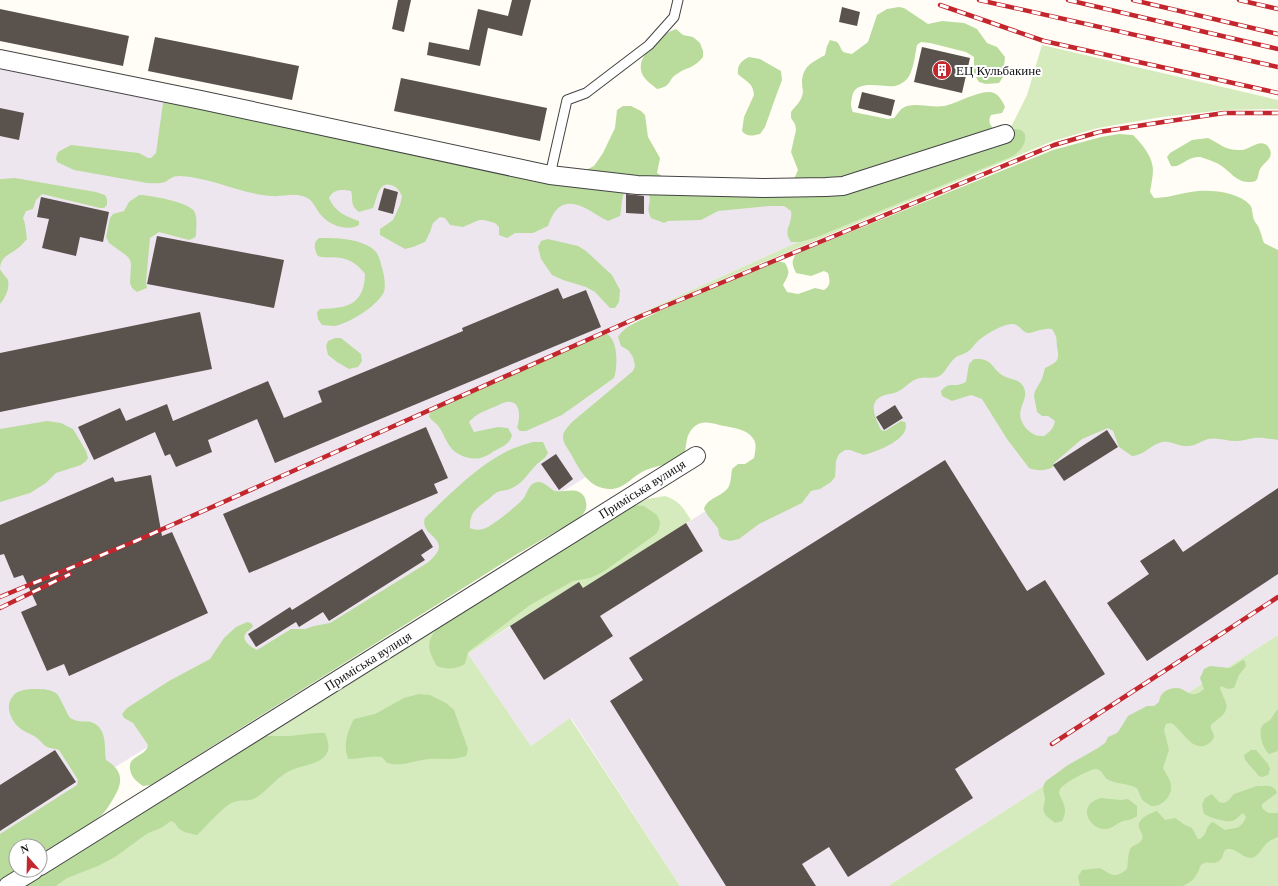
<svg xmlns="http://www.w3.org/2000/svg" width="1278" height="886" font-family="Georgia,serif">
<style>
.industrial{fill:#eee6ef}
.green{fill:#d5ebbd}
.forest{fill:#b9dc9c}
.building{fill:#5a524d}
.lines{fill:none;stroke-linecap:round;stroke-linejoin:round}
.lane-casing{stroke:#444;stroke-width:11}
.street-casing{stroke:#444;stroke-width:20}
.lane{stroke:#fff;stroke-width:9}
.street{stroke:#fff;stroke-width:18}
.rail-casing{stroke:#c4262e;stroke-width:4.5}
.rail{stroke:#fff;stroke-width:3;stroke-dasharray:9;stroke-linecap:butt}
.labels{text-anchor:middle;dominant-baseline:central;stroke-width:4;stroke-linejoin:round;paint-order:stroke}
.poi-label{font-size:13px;fill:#111;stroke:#fff;text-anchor:start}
.street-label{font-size:13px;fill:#111;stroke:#fff}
</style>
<rect width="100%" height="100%" fill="#fffdf5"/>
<path class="industrial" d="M0,67l550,114 248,13 15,41 -185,84 25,52 -67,106 -586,361z
M1012,310l266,117v208l-390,251h-208l-109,-168 -40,28 -63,-92 111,-72 4,6 118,-74z"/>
<path class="green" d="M1042,45l236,55v9l-54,1 -62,7 -64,11 -45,13 -425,178 185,-84 -15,-41 -160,-14 204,2 170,-57 15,-30z
M665,496c15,5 18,12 26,24l-108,68 -4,-6 -69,44 -42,28 63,92 39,-28 110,168h-661l615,-380 13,-7z
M1278,635v251h-390z"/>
<path class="forest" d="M899,7l5,1 24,16 14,-3 22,2 13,6 10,14 10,4 8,10 -2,20 -4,6 -13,1 -7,-2 -5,-8v-17l-8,-5 -36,-9 -9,-1 -4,3c-2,10 -4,29 -11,35 -2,2 -7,5 -11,6 -12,2 -40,-8 -43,11 -1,6 -2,9 1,15l35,7 6,-1c4,-4 6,-10 13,-12 12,-3 25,2 37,0 13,-2 38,-18 50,-13 5,2 9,9 11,14l-3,6 -11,2c-4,7 0,15 9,16 5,0 9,-2 13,-2 6,0 9,1 12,5 1,11 -3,15 -12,22l-196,81 -17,5h-9c-9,-13 2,-17 0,-31l-7,-5h-14l-52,5 -17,9 -33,1 -4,2 -13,-5c-6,-12 1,-13 -2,-24 -7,-2 -18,-4 -25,-1 -3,7 -2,15 -4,23l-12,5c-9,-4 -16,-10 -25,-14 -20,-9 -29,1 -35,19l-15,7h-18l-8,5 -8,-3v-8l-4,-4 -11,-3h-5l-16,7 -13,-2 -5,-7 -5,-1 -7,6 -3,9 -5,10 -12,5 -8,2 -25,-14v-6l13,-9 7,-15 2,-9c-3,-6 -5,-9 -11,-11 -13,-4 -14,15 -18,23l-14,4c-10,-8 -5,-11 -8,-21 -9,-2 -18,-2 -22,7 6,14 16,18 30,23v4c-12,7 -30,0 -38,-10 -7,-8 -7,-16 -19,-19 -10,-3 -20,1 -30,0 -32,-2 -61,-19 -93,-20 -6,0 -9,3 -14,6 -6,2 -12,1 -18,1l-73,-13 -17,-8 -1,-4 2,-6 13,-7 68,8 9,5h3l5,-5 7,-50 6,-4 402,73 17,-3 6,-3 9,-13 12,-25 2,-18 6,-4h8l10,5 4,4 3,22 12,21 -3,15 5,3 127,5 6,-4 3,-7 -7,-18 5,-22 -1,-6 -4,-6v-6c4,-6 9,-9 11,-16 2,-5 0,-8 0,-13 0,-17 11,-21 23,-28l2,-9 3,-6 7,2c7,8 1,10 15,12l16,-12 9,-27 10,-6z
M676,29l7,6 10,2 7,6 3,8v6c-11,13 -15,9 -26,17 -10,6 -4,12 -20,15 -6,-5 -15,-11 -16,-19 -3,-16 22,-37 35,-41z
M749,57l11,2 21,12 1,9 -6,16 -11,31 -5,7c-8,2 -13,3 -18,-3l2,-14 10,-22c-1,-13 -8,-13 -16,-21 -1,-9 3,-13 11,-17z
M1119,134l14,1c9,9 20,22 20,35 0,7 -2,15 -3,22l4,6c13,0 24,-4 37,-6 17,-3 46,-1 59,13 3,4 2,10 4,15 1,3 4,5 5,8 2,5 3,10 5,15l14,7v190c-8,-1 -17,-3 -24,-2 -7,1 -12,3 -18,3 -10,0 -18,-4 -28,-2 -7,2 -12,7 -20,7 -9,1 -17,-6 -26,-4 -12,3 -17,13 -30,14l-13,-9 -6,-16 -5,-3 -26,11 -28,24 -1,4c-7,4 -17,4 -24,1l-22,-29 -25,-40 -11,-4 -19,6 -10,-5 -1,-5c9,-11 13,-2 25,-9l3,-18 5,-5c18,-1 16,7 28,16 7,5 16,3 21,11 9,15 -14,25 5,44 5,5 9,6 16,6 6,-4 9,-7 11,-15l-7,-5h-6l-5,-4 -3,-16 1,-5 7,-12 3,-11c12,-6 15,-7 12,-21 -1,-10 1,-8 -5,-18 -11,-1 -17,4 -24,4 -6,-1 -8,-8 -15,-9 -9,-1 -31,12 -37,19 -3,3 -5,7 -9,9 -4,3 -10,3 -13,7 -5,4 -8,12 -13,16 -7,5 -14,1 -21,3 -10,2 -14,10 -23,14 -5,2 -10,2 -15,4 -15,7 -6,23 -1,34l4,1 16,-10 4,1c7,17 -29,30 -41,33l-14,-5h-5l-6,4 -3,7 -1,16 -4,5 -11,7 -9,2 -9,12 -43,21 -20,15 -9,2 -8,-2 -3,-4 -1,-7 -10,-12 -4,-7c3,-11 17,-12 24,-21 3,-5 3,-12 4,-19l6,-5h7l9,-6c1,-6 3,-13 0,-18 -6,-11 -20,-12 -30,-14 -11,-2 -22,-8 -32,3 -7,8 -5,17 -8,26 -4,3 -8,6 -13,8 -10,3 -20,4 -29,9 -11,6 -18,17 -32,17 -21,0 -31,-20 -39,-35 -3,-5 -8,-11 -8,-17 0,-6 5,-10 9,-15l61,-51 2,-5 -2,-9 -5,-7 -7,-4 -3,-9c9,-14 26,-17 41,-26l119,-50 7,2c6,10 3,13 -2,22l4,7 11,2 17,-6 9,2c7,-4 6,-10 4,-17l-4,-2 -13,5 -15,-3c-4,-9 -5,-11 0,-19l257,-104 48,-13z
M1208,138c13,6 17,13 34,12 8,-1 15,-9 23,-6 2,1 3,2 4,4 6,10 -5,14 -9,21 -3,7 0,14 -12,13 -12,0 -19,-12 -28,-17 -4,-3 -16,-7 -20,-8 -14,-1 -18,11 -29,9l-4,-9 3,-4 22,-13z
M15,178l81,14 9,3 2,4v6l-3,3h-4l-58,-14 -6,6 -3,9 -7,2 -3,7 2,6 2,15c-3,3 -6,7 -9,9 -9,8 -17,7 -18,21 2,4 6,8 8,11 2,9 -3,18 -8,24v-125z
M139,195c11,0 49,7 55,16 4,7 2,17 2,25l-2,2 -5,2 -30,-8 -9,6 -4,44 1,6 -10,4 -5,-4 -2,-5 1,-19 -1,-4 -3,-4 -7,-5 -11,-8 -3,-6 4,-19 3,-4 11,-3 5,-9z
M319,238c18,0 39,0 54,11 6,5 7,11 9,19 2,6 4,17 2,24 -7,14 -35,32 -50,34 -4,0 -8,-1 -12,-1l-4,-6 -1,-7 3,-3c26,-1 44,-3 45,-35 -6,-8 -13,-14 -24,-16 -8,-2 -15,1 -23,-2 -4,-6 -5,-14 1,-18z
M548,239l30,7 8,5 26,24 8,15 -1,12 -4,6h-5l-15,-16 -9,-5 -23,-7 -11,-5 -11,-16 -3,-12 3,-6z
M602,334h5c11,6 11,32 7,44l-52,37 -36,16h-6l-3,-3c3,-10 5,-28 -11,-26 -4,1 -9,4 -12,5 -10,4 -18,7 -25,15l5,10 24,-5 10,1 4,7c-2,9 -10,12 -18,16 -3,2 -7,5 -11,6 -8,4 -22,0 -29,-6 -7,-6 -10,-17 -15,-24 -3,-5 -8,-6 -10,-11l2,-5 9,-5z
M335,338h6l20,16 1,7 -4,6 -9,2 -12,-7 -9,-7 -2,-9 2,-5z
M47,421l14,2 12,6 13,22 2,7 -2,3 -5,4 -25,8 -10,10 -16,10 -30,9v-73z
M533,442h10l5,11c-3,6 -6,7 -11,11 -9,9 -14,20 -27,25 -4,2 -10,1 -14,4 -4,2 -6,6 -10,8 -11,9 -16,11 -16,27 4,2 9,2 13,1 8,-2 34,-23 40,-30 4,-5 5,-13 11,-16 9,-4 14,5 21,8 8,2 28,-7 31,11 1,5 0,8 -3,12 -7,8 -19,13 -28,18 -17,10 -33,19 -49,29 -118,75 -237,149 -355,224l-8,1c-7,-5 -12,-9 -13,-17 -2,-14 16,-12 18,-24l-15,-22 -9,-5 -2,-4 5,-6 42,-27 41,-22 14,-21 12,-11 11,-5 4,1 2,3c-2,4 -5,4 -7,7 -6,7 6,15 11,17l34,-21h14l9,-3 16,-3 97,-60c31,-25 -9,-26 -2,-45 23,-22 49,-49 77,-64 10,-6 21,-9 31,-12z
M633,505l11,1 13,9 3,7 -1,7 -3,5 -53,38 -13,6 -17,3 -43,24 -62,47 -3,12c-8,5 -19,6 -28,2 -9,-15 -12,-25 1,-38l169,-115z
M1243,660l2,1 1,5 -7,9 -5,13 -6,1 -7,-3 -1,2c1,5 4,9 6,15 3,11 -8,15 -15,22 -1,5 3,7 3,12 -1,3 -3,5 -6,7 -15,10 -26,-15 -37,-21l-5,1 -2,6 5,20 -6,18c3,6 8,12 8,18 1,11 -10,21 -20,20l-9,-6 -5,-12c-9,-5 -24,-4 -30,-9 -4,-3 -5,-9 -11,-10 -6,0 -32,14 -35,19 -2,2 -2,4 -2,6 5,10 9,16 3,27l-7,2c-3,-3 -10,-7 -11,-11 -2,-4 1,-9 1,-13 -1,-7 -4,-12 1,-18l22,-16 30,-17 7,-5 3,-6 9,-4 3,-4 8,-13 19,-10h7l5,-4c1,-10 9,-14 18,-14 6,0 10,5 15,6 5,1 8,-2 12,-5l-4,-11 4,-9 6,-3 20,2z
M30,689c7,0 19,-1 26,4 4,3 10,19 14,25 3,1 6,3 9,3 4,1 9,0 12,1 17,6 13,25 15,38 18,11 17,23 7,39 -4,7 -9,15 -15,19 -18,14 -39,26 -58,38v-10h-24v24h2l-18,11v-47l77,-49 1,-5 -19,-30c-4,-2 -9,-1 -12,-3 -4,-2 -6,-6 -10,-9 -5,-4 -11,-5 -16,-9 -10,-7 -17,-23 -8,-33 3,-5 11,-6 17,-7z
M419,694l11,1 16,8 8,7 14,39 -2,7c-14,5 -25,2 -38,3 -14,2 -28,8 -41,4l-5,-6c-11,-2 -22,2 -34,2 -5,-14 -1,-27 6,-40l21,-5 29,-16z
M1278,709v42l-9,3c-6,-5 -11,-20 -7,-28 2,-3 6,-4 8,-6 3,-4 5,-8 8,-11z
M316,733h9c3,8 6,16 0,23 -7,9 -29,10 -39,17 -10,6 -17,15 -26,22 -12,9 -16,3 -26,7 -10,3 -28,25 -37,33 -9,-2 -18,-3 -22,-12l-4,-2 -10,7 -13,5 -33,24 -17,9 -31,12 -11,8h-40l240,-147 10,-3h24z
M1251,750h5l12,14 2,5 -2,6 -6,2 -3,-1 -14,-16 -1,-5z
M1257,786c7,0 14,-2 19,4l1,3 -15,11v4l6,5h10v24c-4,2 -8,3 -11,6 -5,4 -8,14 -16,15 -10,0 -17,-13 -26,-8 -2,3 -2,7 -4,9 -6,8 -14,0 -20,6 -2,3 -2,6 -4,9 -3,6 -8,9 -14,12h-103l-2,-9 4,-7 18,-2c11,6 14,12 27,1 1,-5 1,-19 4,-21 2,-3 8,-4 10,-7 7,-9 -12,-14 5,-25 3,-2 7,-4 11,-5l8,9 10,-2 10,7 7,3 6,11h2c7,-4 5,-11 11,-16l2,-1 12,8c12,-3 15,0 21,-13l-3,-4c-4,2 -6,7 -11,8 -8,1 -21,-3 -28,-7l-2,-9 3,-7 7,-4 7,8 5,1 4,-2 6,-7z
M1101,798l20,2 7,-1 9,7v10c-5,4 -9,4 -14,5 -6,2 -11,8 -17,8 -16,1 -31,-24 -5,-31z"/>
<path class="building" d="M398,0h13l-7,32 -12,-3z
M512,0h19l-9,36 -34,-8 -8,38 -53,-11 2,-13 40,8 9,-41 30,7z
M842,7l18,5 -3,14 -18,-4z
M0,9l129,27 -6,30 -123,-25z
M155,37l144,29 -7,34 -144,-29z
M922,47l48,11 -8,35 -48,-11z
M401,78l146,30 -7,33 -146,-30z
M862,92l33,8 -4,16 -33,-8z
M0,108l24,5 -5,27 -19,-4z
M384,188l14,4 -5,22 -15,-4z
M626,194l18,2v18l-18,-1z
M41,197l68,15 -6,30 -23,-5 -4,19 -34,-8 7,-29 -12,-2z
M157,236l127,24 -10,48 -127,-24z
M558,288l5,11 23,-9 15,37 -326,136 -18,-44 -49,21 4,12 -36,15 -6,-13 -5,2 -10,-24 -61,28 -16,-33 42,-19 6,13 41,-17 6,17 95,-40 16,37 38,-16 -4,-11 145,-60 -1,-3z
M200,312l12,57 -212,43v-59z
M895,405l8,13 -19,12 -8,-13z
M426,427l22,51 -14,6 4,9 -189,80 -26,-59z
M1107,430l11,17 -54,34 -11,-16z
M556,454l17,25 -14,11 -18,-26z
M945,460l82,131 18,-11 60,94 -150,95 18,29 -125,79 -19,-30 -27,17 14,22h-90l-116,-185 33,-21 -14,-22z
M151,475l11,61 10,-4 36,81 -139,63 -5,-12 -17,7 -26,-59 16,-7 -14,-30 -9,3 -10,-24 -4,1v-30l113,-48 2,5z
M1278,488v86l-131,87 -40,-58 42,-29 -9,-13 34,-22 9,13z
M686,523l17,28 -103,65 13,20 -69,44 -34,-54 69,-44 4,6z
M422,529l11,18 -12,8 4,5 -96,61 -6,-9 -24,15 -3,-5 -40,25 -8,-13 42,-27 2,3z
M55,750l21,32 -76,49v-46z"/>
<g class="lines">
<defs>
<path id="lane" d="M550,175l17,-75 19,-7 63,-48 25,-28 4,-17"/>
<path id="street" d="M0,59l201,41 349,75 87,10 127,3 62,-1 17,-1 162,-52
M40,866l656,-410
M8,886l26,-16"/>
</defs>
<use href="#lane" class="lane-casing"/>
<use href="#street" class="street-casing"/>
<use href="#lane" class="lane"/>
<use href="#street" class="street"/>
<defs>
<path id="rail" d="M979,0l299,67
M1068,0l210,49
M1133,0l145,34
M1239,0l39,9
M940,5l104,36 234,52
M0,597l138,-57 503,-224 413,-171 45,-13 64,-10 61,-9h54
M0,608l70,-34
M1052,744l226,-147"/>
</defs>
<use href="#rail" class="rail-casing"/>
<use href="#rail" class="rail"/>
</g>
<defs>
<symbol id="building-disc" viewBox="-11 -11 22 22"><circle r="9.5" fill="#c4262e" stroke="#fff"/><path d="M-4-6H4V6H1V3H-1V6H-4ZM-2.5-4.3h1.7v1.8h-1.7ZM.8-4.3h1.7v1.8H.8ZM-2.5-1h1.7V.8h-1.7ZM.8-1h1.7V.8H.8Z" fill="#fff"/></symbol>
</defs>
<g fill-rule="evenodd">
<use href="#building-disc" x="931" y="59" width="22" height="22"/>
</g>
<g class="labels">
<g class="poi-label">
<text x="956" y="70">ЕЦ Кульбакине</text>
</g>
<g class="street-label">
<text transform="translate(642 489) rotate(-32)">Приміська вулиця</text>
<text transform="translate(368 661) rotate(-32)">Приміська вулиця</text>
</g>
</g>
<g transform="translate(28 858) rotate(340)"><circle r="19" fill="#ffffff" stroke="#a0a0a0"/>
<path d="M0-3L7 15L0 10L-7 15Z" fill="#c4262e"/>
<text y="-6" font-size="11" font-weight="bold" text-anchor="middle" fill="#111111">N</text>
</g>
</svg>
